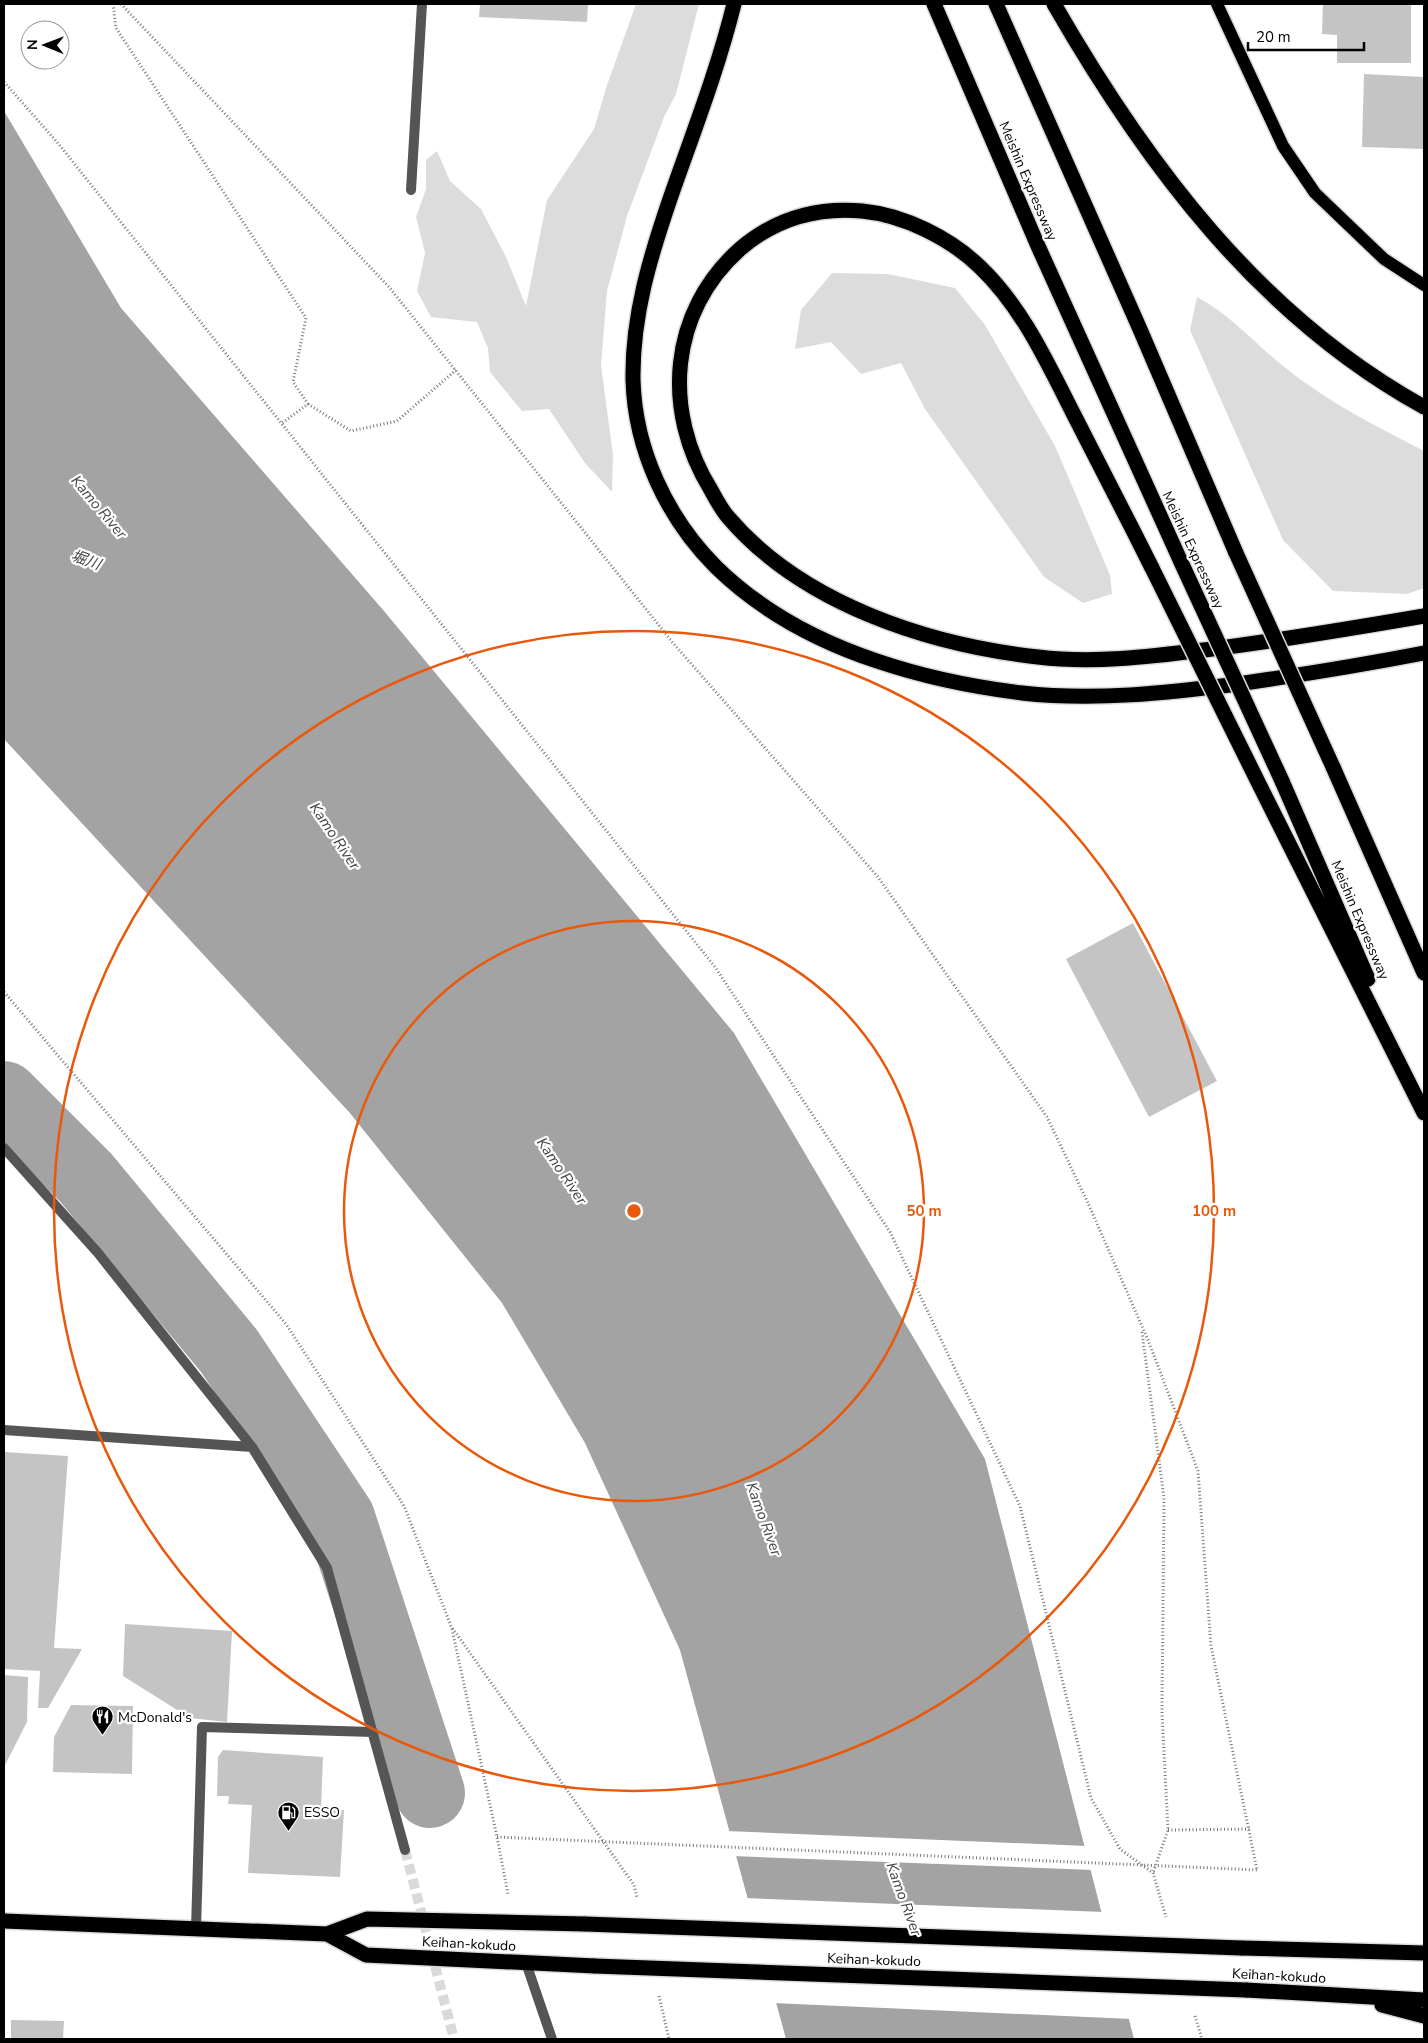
<svg xmlns="http://www.w3.org/2000/svg" width="1428" height="2043" font-family="'Nunito Sans','Noto Sans JP',sans-serif">
<style>
.green{fill:#dcdcdc}
.water{fill:#a3a3a3}
.pier{fill:#fff}
.lines{fill:none;stroke-linecap:round;stroke-linejoin:round}
.river{stroke:#a3a3a3;stroke-width:70}
.building{fill:#c4c4c4}
.street-tunnel{stroke:#d9d9d9;stroke-width:10;stroke-dasharray:10 5;stroke-linecap:butt}
.primary-casing{stroke:#dbdbdb;stroke-width:15}
.highway-casing{stroke:#dbdbdb;stroke-width:18}
.path{stroke:#777;stroke-width:3;stroke-dasharray:1 2.5;stroke-linecap:butt}
.street{stroke:#555;stroke-width:10}
.primary{stroke:#000;stroke-width:12}
.highway{stroke:#000;stroke-width:15}
.highway-bridge-casing{stroke:#dbdbdb;stroke-width:18;stroke-linecap:butt}
.path-bridge{stroke:#777;stroke-width:3;stroke-dasharray:1 2.5;stroke-linecap:butt}
.highway-bridge{stroke:#000;stroke-width:15}
.ring{fill:none;stroke:#e8590c;stroke-width:2.5}
.labels{text-anchor:middle;dominant-baseline:central;stroke-width:4.5;stroke-linejoin:round;paint-order:stroke}
.street-label{font-size:14px;fill:#000;stroke:#fff}
.poi-label{font-size:14px;fill:#000;stroke:#fff;text-anchor:start}
.water-label{font-size:15px;font-style:italic;fill:#444;stroke:#fff}
.centre{fill:#e8590c;stroke:#fff;stroke-width:2.5}
.ring-label{font-size:15px;text-anchor:middle;font-weight:bold;fill:#e8590c;stroke:#fff;stroke-width:4.5;stroke-linejoin:round;paint-order:stroke}
</style>
<rect width="100%" height="100%" fill="#fff"/>
<path class="green" d="M636,4h63l-23,90 -12,23 -37,99 -20,75 -6,74 12,90 -1,37 -27,-29 -36,-54 -27,2 -32,-39 -2,-24 -11,-26 -46,-5 -14,-26 8,-38 -9,-36 10,-28v-29l11,-9 13,30 31,28 25,48 20,49 21,-106 47,-71 12,-41z
M832,273l56,1 67,14 30,37 70,121 55,129 2,19 -29,9 -39,-26 -119,-168 -24,-46 -40,11 -30,-32 -36,7 6,-39z
M1197,297c34,18 57,46 86,69 43,35 92,60 141,85v137l-17,6 -74,-3 -50,-51 -93,-210z"/>
<path class="water" d="M4,111l117,197 263,303 350,422 251,426 149,580h-348l-106,-389 -95,-207 -83,-140 -153,-191 -345,-373z"/>
<path class="pier" d="M726,1831l361,15 6,24 -360,-14z
M744,1898l360,14 27,107 -358,-16z"/>
<g class="lines">
<path class="river" d="M4,1096l82,82 143,173 111,167 90,275"/>
</g>
<path class="building" d="M480,4h108l-1,18 -108,-5z
M1323,4h88v59h-74v-28l-15,-1z
M1364,74l60,3v72l-62,-2z
M1133,923l84,158 -68,36 -83,-158z
M4,1452l64,4 -14,192 28,1 -34,59h-10l2,-37 -36,-2z
M125,1624l107,7 -5,91 -37,-4 -67,-42z
M4,1675l24,2 -1,45 -23,45z
M71,1705l62,1 -1,68 -79,-2 1,-35z
M223,1750l100,7 -2,52 23,1 -4,67 -92,-4 4,-68 -24,-1 1,-8h-12l1,-39z
M11,2020l53,1 -1,18h-52z"/>
<g class="lines">
<path class="street-tunnel" d="M405,1850l49,189"/>
<defs>
<path id="primary" d="M1217,4l66,142 32,47 69,66 40,26"/>
<path id="highway" d="M734,4c-16,65 -41,129 -63,192 -21,61 -39,120 -38,184 2,70 34,138 83,187 46,45 101,74 161,94 47,16 96,26 145,32 72,8 145,0 216,-9 62,-9 124,-19 186,-31
M934,4l104,242 143,316
M996,4l143,323 97,226
M1054,4c92,160 205,312 370,403
M1152,568c-26,-52 -53,-104 -79,-155 -26,-51 -51,-106 -93,-146 -30,-29 -76,-52 -118,-56 -45,-4 -87,8 -122,38 -71,63 -78,162 -29,241 5,9 10,19 17,27 74,87 201,128 310,140 58,7 117,-1 174,-8 71,-9 142,-21 212,-33
M1333,767l91,206
M1282,781l86,198
M1260,786l164,327
M4,1921l323,13 40,-15 218,5
M327,1934l39,21 229,11
M1241,1948l183,5
M1246,1990l178,10
M1382,2005l42,11"/>
</defs>
<use href="#primary" class="primary-casing"/>
<use href="#highway" class="highway-casing"/>
<path class="path" d="M113,4l3,24 190,290 -13,64 15,22 -27,20
M121,4l268,283 284,356 205,234 169,240 41,86 60,137 50,131 13,175 46,224
M4,82l53,60 658,825 175,265 130,274 71,292 29,51 33,24 13,44
M308,404l43,27 46,-10 59,-51
M4,992l282,332 118,182 47,120 183,259 3,13
M1142,1332l22,166 -2,215 6,117 -15,43
M452,1629l45,208 11,57
M1168,1830l82,-1
M659,1996l10,43
M1195,2016l7,23"/>
<path class="street" d="M411,190l11,-186
M4,1148l94,105 154,194 75,121 78,282
M4,1430l248,17
M196,1929l6,-202 171,5
M526,1963l26,76"/>
<use href="#primary" class="primary"/>
<use href="#highway" class="highway"/>
<defs>
<path id="highway-bridge" d="M1236,553l97,214
M1181,562l101,219
M1152,568l108,218
M585,1924l656,24
M595,1966l651,24"/>
</defs>
<use href="#highway-bridge" class="highway-bridge-casing"/>
<path class="path-bridge" d="M497,1837l760,33"/>
<use href="#highway-bridge" class="highway-bridge"/>
</g>
<g class="ring">
<circle cx="634" cy="1211" r="290"/>
<circle cx="634" cy="1211" r="580"/>
</g>
<defs>
<symbol id="restaurant-pin" viewBox="-11 -11 22 30"><path d="M0 17L-7.5 6A9.5 9.5 0 1 1 7.5 6Z" fill="#000" stroke="#fff"/><path d="M-5-6h1v4h1v-4h1v4h1v-4h1v5L-1.5 .5V6h-2V.5L-5-1ZM5-6V6H3V1.5H1.5Q1.5-4 5-6Z" fill="#fff"/></symbol>
<symbol id="fuel-pin" viewBox="-11 -11 22 30"><path d="M0 17L-7.5 6A9.5 9.5 0 1 1 7.5 6Z" fill="#000" stroke="#fff"/><path d="M-5.5-6h7V0h2V4h1.3V-2.5L3-4.5l.8-.8L6-3V5H2.5V1h-1V6h-7ZM-4.2-4.7v3.2H.2V-4.7Z" fill="#fff"/></symbol>
</defs>
<g fill-rule="evenodd">
<use href="#restaurant-pin" x="90" y="1704" width="25" height="34"/>
<use href="#fuel-pin" x="276" y="1800" width="25" height="34"/>
</g>
<g class="labels">
<g class="street-label">
<text transform="translate(1028 181) rotate(67)">Meishin Expressway</text>
<text transform="translate(1193 550) rotate(65)">Meishin Expressway</text>
<text transform="translate(1360 920) rotate(67)">Meishin Expressway</text>
<text transform="translate(469 1944) rotate(3)">Keihan-kokudo</text>
<text transform="translate(874 1960) rotate(2)">Keihan-kokudo</text>
<text transform="translate(1279 1976) rotate(3)">Keihan-kokudo</text>
</g>
<g class="poi-label">
<text x="118" y="1717">McDonald's</text>
<text x="304" y="1812">ESSO</text>
</g>
<g class="water-label">
<text transform="translate(99 507) rotate(50)">Kamo River</text>
<text transform="translate(86 560) rotate(20)">堀川</text>
<text transform="translate(335 836) rotate(56)">Kamo River</text>
<text transform="translate(562 1171) rotate(56)">Kamo River</text>
<text transform="translate(764 1519) rotate(70)">Kamo River</text>
<text transform="translate(904 1899) rotate(70)">Kamo River</text>
</g>
</g>
<circle cx="634" cy="1211" r="8" class="centre"/>
<g class="ring-label">
<text x="924" y="1216">50 m</text>
<text x="1214" y="1216">100 m</text>
</g>
<rect width="1428" height="2043" fill="none" stroke="#000000" stroke-width="10"/>
<g transform="translate(45 45) rotate(271)"><circle r="24" fill="#ffffff" stroke="#999999"/>
<path d="M0-4L9 19L0 12L-9 19Z" fill="#000000"/>
<text y="-8" font-size="14" font-weight="bold" text-anchor="middle" fill="#000000">N</text>
</g>
<path d="M1248 42v8h116v-8" fill="none" stroke="#000000" stroke-width="2.5"/>
<text x="1256" y="42" font-size="15" fill="#000000" stroke="#ffffff" stroke-width="4" paint-order="stroke">20 m</text>
</svg>
